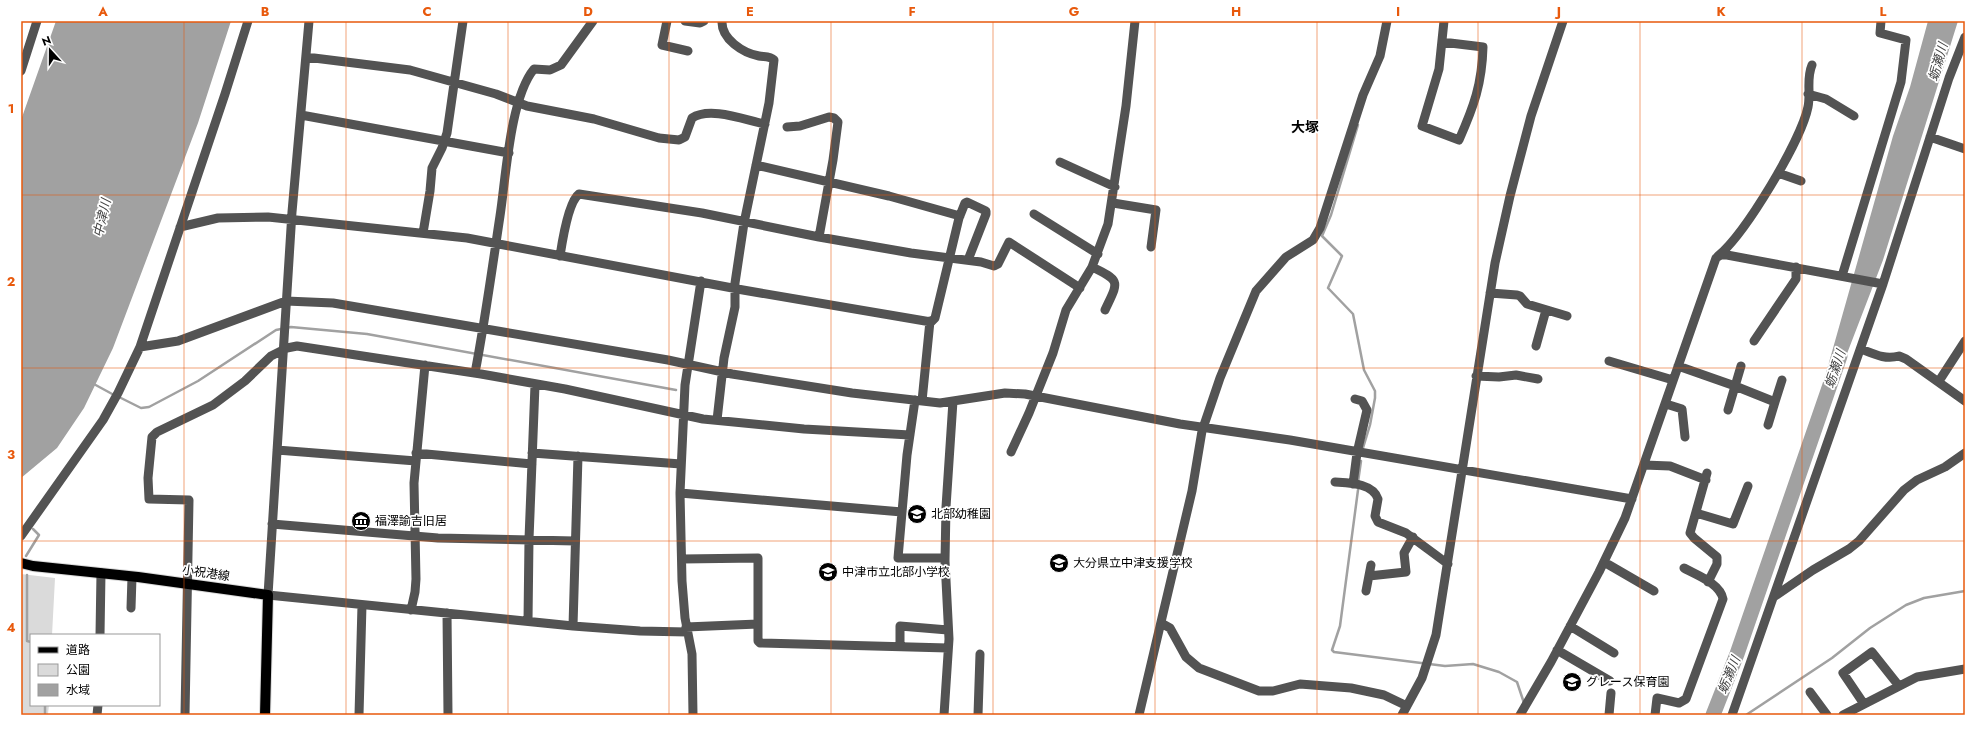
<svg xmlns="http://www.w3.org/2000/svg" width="1986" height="736" font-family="Jost,'Noto Sans JP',sans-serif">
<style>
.green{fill:#dadada}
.water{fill:#a1a1a1}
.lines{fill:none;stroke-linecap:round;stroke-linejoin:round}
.stream{stroke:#a1a1a1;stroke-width:2.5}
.river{stroke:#a1a1a1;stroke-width:15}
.major-casing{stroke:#dbdbdb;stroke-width:12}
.minor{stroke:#535353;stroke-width:9}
.major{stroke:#000;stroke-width:10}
.grid{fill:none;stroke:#e8590c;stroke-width:1;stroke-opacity:0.55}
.labels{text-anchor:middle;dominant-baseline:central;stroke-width:3.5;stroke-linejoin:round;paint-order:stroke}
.poi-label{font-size:12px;fill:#000;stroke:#fff;text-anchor:start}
.street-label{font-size:12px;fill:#000;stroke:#fff}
.water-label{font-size:13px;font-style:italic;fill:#424242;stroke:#fff}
.quarter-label{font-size:14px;font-weight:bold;fill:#000;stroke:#fff}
.neatline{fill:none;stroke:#e8590c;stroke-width:1.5}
.grid-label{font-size:13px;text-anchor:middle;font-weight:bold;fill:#e8590c}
</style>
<rect width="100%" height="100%" fill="#fff"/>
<path class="green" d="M21,574l34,4 -3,57h-21v70h18l-1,9 -27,-1z"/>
<path class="water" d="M56,21h175l-33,102 -85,225 -29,60 -27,40 -36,30v-358z
M1928,21h30l-75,239 -45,117 -12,-4 67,-237 17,-49z"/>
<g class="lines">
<path class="stream" d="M1358,125l-27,90 -9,21 20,20 -14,32 25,26 11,56 11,21v7l-5,27 -7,23
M92,383l22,12
M119,397l22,11 8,-1 49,-26 78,-51 15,-3 76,7 309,56
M1358,482l3,-21
M1358,490l-18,136 -8,24 2,2 111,14 28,-2 26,8 18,10 7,21
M26,556l13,-21 -6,-6
M27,575v66l4,1
M45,713v-8
M1746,715l86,-57 38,-30 36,-23 18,-7 41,-7"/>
<path class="river" d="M1713,715l24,-61 103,-298"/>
<defs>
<path id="major" d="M21,563l12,3 105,11 130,18 -3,120"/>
</defs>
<use href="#major" class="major-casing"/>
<path class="minor" d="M309,21l-17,191 -24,383 305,31 67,5 47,1
M667,21l-5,24 26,6
M685,21l15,2 4,-2
M1442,42l41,5c-1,37 -9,59 -24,93l-37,-14 17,-57 5,-48
M306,57l104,13 86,24 31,12 67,13 65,19 20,2 6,-3 7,-19c18,-12 53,2 73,6
M21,71l16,-50
M1808,94l18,5 28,17
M301,115l208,38
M787,127l13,-1 29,-9 5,1 4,4 -5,38 -14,77
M1930,137l35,12
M1060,162l55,25
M756,165l133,31 71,20
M1778,173l23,8
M1113,203l43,7 -5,37
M1034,214l64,40
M180,227l38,-9 50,-1 199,21 276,52 188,32 4,-4 24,-100 6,-15 2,-1 19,9v3l-18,46
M423,233l7,-42 2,-23 10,-20 5,-15 16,-112
M560,256c2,-13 8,-54 19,-62l123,19 117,24 92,16 70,9 13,4 4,-2 11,-22 71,46
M1718,256c27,-22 83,-115 90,-149 3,-15 -2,-28 4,-42
M1092,267c30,14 26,15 13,43
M1842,276l59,-194 5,-42 -26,-7 1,-12
M1490,293l27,2 3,1 7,8 40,12
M1754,341l42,-62v-12
M1536,346l10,-36
M140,347l38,-6 108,-40 47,2 335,57 64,14 120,19 88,10 65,-10 20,1 155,30 110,16 342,59
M1861,349c13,5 24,11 38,7l7,3 59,42
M1609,361l64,19
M1678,366l57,20 40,16 7,-22
M475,373c10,-52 17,-104 25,-157 6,-39 10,-118 34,-147l16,1 11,-5 32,-44
M1476,376l23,1 17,-2 22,4
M1939,381l26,-40
M915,400l-8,55 -9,103h47
M922,401l8,-80
M1666,404l16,5 3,28
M1728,410l13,-44
M717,420l7,-62 11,-51v-24l9,-60 25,-120 5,-43c-4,-4 -10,-3 -15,-4 -16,-3 -38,-17 -37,-35
M1768,425l7,-23
M277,450l139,11
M1011,452l18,-39 24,-60 13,-43 26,-43 16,-43 18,-118 9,-85
M416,453l116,11
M532,453l149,11
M1644,465l26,1 36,14
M1707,473l-17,60 4,5 23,19v7l-9,18
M1335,482c14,1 38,1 43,17l-3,17 3,6 28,11 42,31
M1353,484l4,-31 10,-43 -5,-9 -7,-2
M680,493l222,19
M1696,513l37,11 15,-38
M272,524l166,14 137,3
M21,536l82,-116 15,-27 22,-46 85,-253 23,-73
M682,559l76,-1v83l2,2 188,5
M1604,562l50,29
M1369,576l37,-4 -2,-19 9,-16
M1366,591l5,-26
M1775,596l38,-26 36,-21 10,-8 45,-51 13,-10 28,-13 20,-14
M131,608l1,-31
M411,610l4,-18 1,-13 -2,-96 11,-118
M447,613l1,102
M528,621l1,-82 6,-154
M1161,623l9,5 16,29 13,11 60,23h14l27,-7 51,4 33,7 23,11
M573,626l5,-170
M1570,626l44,27
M686,627l72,-3
M100,635l1,-62
M900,646v-20l48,4
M1557,650l53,31
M1810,692l17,23
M1864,704l-21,-31 29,-21 27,34
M97,715l1,-10
M185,715l4,-215 -40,-1 -1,-21 4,-41 5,-5 56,-27 32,-24 26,-25 16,-8 10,-2 184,28 84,15 138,30 101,10 106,6
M359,715l3,-110
M693,715l-1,-61 -7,-36 -3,-37 -2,-88 5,-108 16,-104
M944,715l5,-76 -4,-78 1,-54 7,-106
M978,715l2,-61
M1139,715l53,-224 10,-60 18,-53 36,-87 30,-34 27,-17 7,-12 43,-133 17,-39 7,-35
M1402,715l20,-37 14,-43 59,-372 15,-67 21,-80 32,-95
M1520,715l31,-53 48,-90 26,-54 91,-260 5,-3h6l156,29 66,-206 16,-41
M1609,715l2,-22
M1655,715l2,-17 22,5 7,-4 37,-100c-3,-16 -27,-24 -39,-31
M1732,715l151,-431
M1843,715l74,-38 48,-8"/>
<use href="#major" class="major"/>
</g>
<path class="grid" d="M184,21v694M346,21v694M508,21v694M669,21v694M831,21v694M993,21v694M1155,21v694M1317,21v694M1478,21v694M1640,21v694M1802,21v694M21,195h1944M21,368h1944M21,541h1944"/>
<defs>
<symbol id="school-disc" viewBox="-11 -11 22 22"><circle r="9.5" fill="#000" stroke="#fff"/><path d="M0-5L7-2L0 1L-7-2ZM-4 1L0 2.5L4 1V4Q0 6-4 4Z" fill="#fff"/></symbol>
<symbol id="museum-disc" viewBox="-11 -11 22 22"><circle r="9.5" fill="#000" stroke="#fff"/><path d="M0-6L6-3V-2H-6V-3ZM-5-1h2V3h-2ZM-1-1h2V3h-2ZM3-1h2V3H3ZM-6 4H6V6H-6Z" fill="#fff"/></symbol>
</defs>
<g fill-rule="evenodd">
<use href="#school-disc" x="906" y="503" width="22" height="22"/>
<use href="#museum-disc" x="350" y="510" width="22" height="22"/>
<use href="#school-disc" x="1048" y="552" width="22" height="22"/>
<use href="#school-disc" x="817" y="561" width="22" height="22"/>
<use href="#school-disc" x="1561" y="671" width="22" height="22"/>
</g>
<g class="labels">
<g class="poi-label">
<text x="931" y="514">北部幼稚園</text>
<text x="375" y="521">福澤諭吉旧居</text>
<text x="1073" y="563">大分県立中津支援学校</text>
<text x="842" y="572">中津市立北部小学校</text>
<text x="1586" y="682">グレース保育園</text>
</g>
<g class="street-label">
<text transform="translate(206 573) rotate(8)">小祝港線</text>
</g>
<g class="water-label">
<text transform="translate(1938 62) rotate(-74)">蛎瀬川</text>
<text transform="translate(102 218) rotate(-77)">中津川</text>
<text transform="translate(1835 369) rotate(-71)">蛎瀬川</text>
<text transform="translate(1729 675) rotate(-68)">蛎瀬川</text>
</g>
<g class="quarter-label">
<text x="1305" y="127">大塚</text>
</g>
</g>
<rect width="1986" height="736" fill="none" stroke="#ffffff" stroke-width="44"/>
<rect x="30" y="634" width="130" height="72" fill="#ffffff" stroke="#999999"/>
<rect x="38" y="647" width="20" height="6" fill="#000000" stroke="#999999"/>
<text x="66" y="654" font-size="12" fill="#000000">道路</text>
<rect x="38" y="664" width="20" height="12" fill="#dadada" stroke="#999999"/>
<text x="66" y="674" font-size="12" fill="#000000">公園</text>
<rect x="38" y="684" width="20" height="12" fill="#a1a1a1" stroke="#999999"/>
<text x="66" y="694" font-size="12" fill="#000000">水域</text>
<g transform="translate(50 50) rotate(339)" stroke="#ffffff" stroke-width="3" paint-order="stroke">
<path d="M0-3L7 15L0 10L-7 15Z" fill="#000000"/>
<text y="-6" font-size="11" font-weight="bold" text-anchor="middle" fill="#000000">N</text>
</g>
<rect x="22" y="22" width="1942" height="692" class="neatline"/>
<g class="grid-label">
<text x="103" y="16">A</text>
<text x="265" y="16">B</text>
<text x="427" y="16">C</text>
<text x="588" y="16">D</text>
<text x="750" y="16">E</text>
<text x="912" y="16">F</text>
<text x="1074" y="16">G</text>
<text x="1236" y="16">H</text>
<text x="1398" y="16">I</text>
<text x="1559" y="16">J</text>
<text x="1721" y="16">K</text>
<text x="1883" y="16">L</text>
<text x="11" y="113">1</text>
<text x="11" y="286">2</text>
<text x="11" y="459">3</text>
<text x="11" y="632">4</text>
</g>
</svg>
